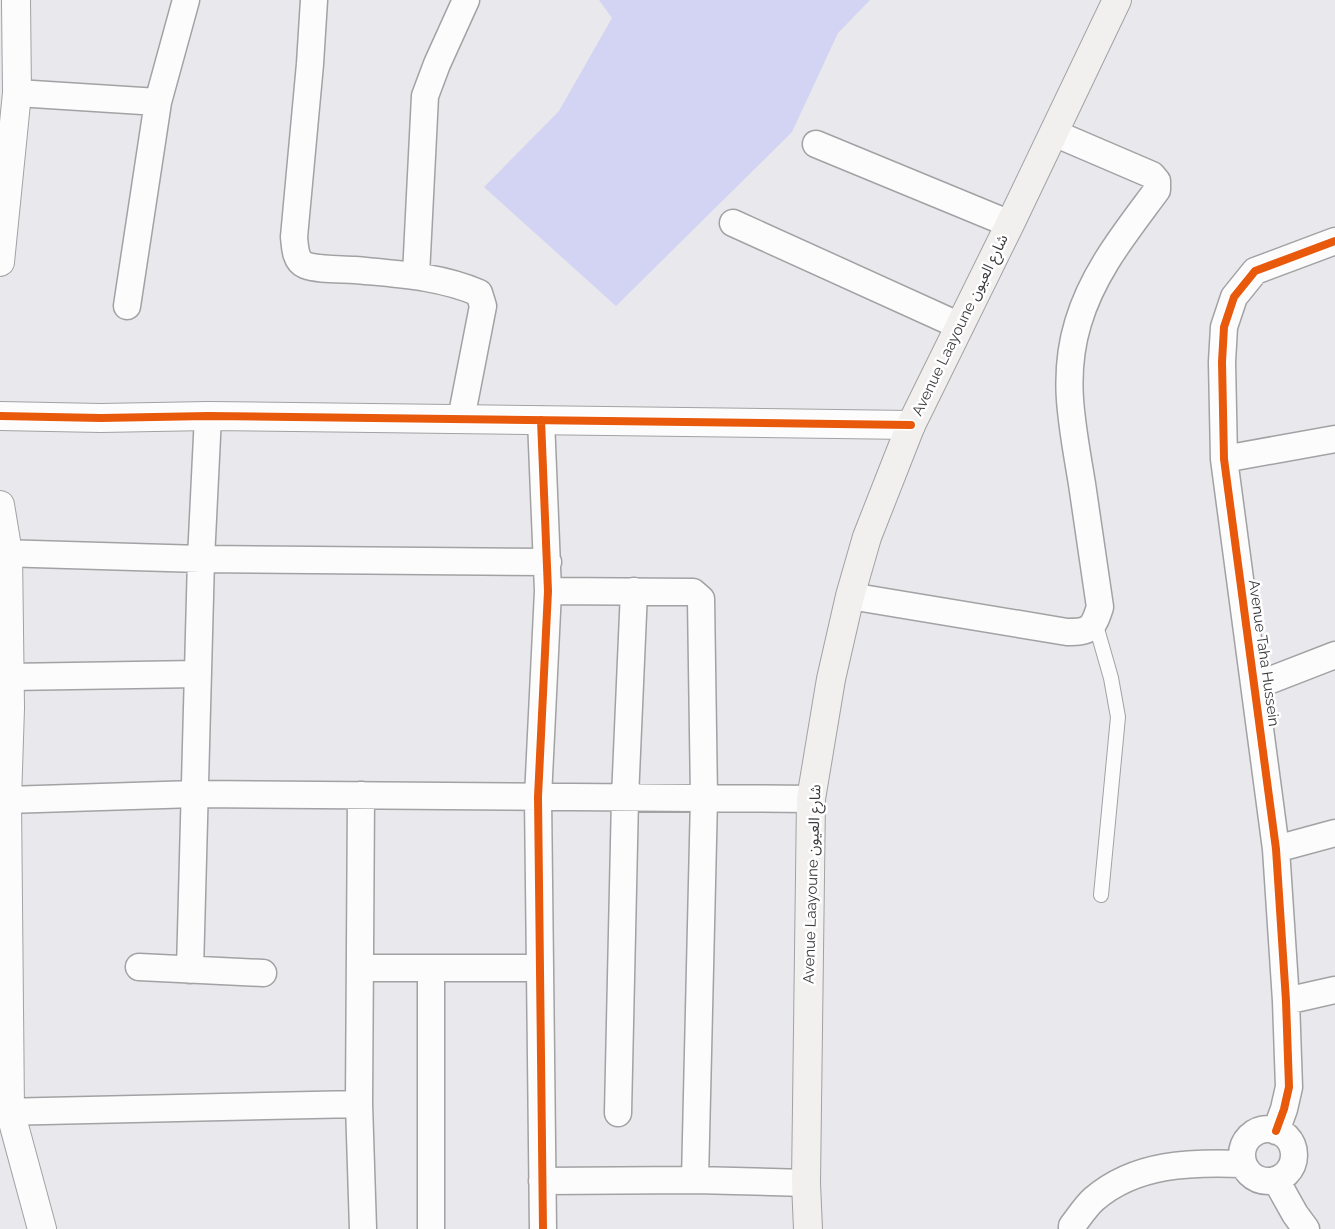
<svg xmlns="http://www.w3.org/2000/svg" width="1335" height="1229" font-family="Raleway,'Noto Sans Arabic',sans-serif">
<style>
.green{fill:#d3d3f3}
.lines{fill:none;stroke-linecap:round;stroke-linejoin:round}
.service-casing{stroke:#a2a2a4;stroke-width:16}
.minor-casing{stroke:#a2a2a4;stroke-width:29}
.tertiary-casing{stroke:#a2a2a4;stroke-width:30}
.secondary-casing{stroke:#a2a2a4;stroke-width:30}
.service{stroke:#fcfcfc;stroke-width:14}
.minor{stroke:#fcfcfc;stroke-width:26}
.tertiary{stroke:#fcfcfc;stroke-width:28}
.secondary{stroke:#f2f0ef;stroke-width:28}
.cycleway-casing{stroke:#fff;stroke-width:11}
.cycleway{stroke:#e8590c;stroke-width:8}
.labels{text-anchor:middle;dominant-baseline:central;stroke-width:5;stroke-linejoin:round;paint-order:stroke}
.street-label{font-size:15px;fill:#3b3b3e;stroke:#fff}
</style>
<rect width="100%" height="100%" fill="#e8e8ed"/>
<path class="green" d="M599,0h271l-32,33 -46,99 -176,174 -132,-119 75,-76 53,-93z"/>
<g class="lines">
<defs>
<path id="service" d="M1095,622l16,56 7,39 -17,178"/>
<path id="minor" d="M314,0l-4,64 -16,173c1,9 1,24 11,28 12,5 36,4 50,5 42,4 85,6 124,23l4,13 -22,113
M17,93l141,9
M816,144l194,80
M733,223l227,103
M416,275l9,-179 12,-32 29,-64
M127,306l31,-204 28,-102
M541,420l7,171 -10,206 5,432
M1224,459l111,-20
M0,553l201,6 347,3
M548,591l145,1 8,7 3,199 -9,382
M850,596l217,36c23,0 26,-3 33,-25 -6,-41 -12,-82 -18,-123 -9,-56 -21,-105 -4,-161 15,-51 48,-91 79,-133v-9l-5,-6 -98,-42
M9,677l189,-3
M1255,686l80,-31
M361,795l-2,309 4,125
M7,800l188,-6 616,5
M1276,849l59,-16
M139,967l124,6
M360,968h180
M431,968v261
M190,970l11,-411 7,-143
M1286,1001l49,-11
M0,1112l359,-8
M618,1113l7,-315 9,-207
M1242 1155a26 26 0 1 1 52 0a26 26 0 1 1-52 0Z
M1276,1131l8,-22 5,-22 -3,-86 -10,-152 -52,-390 -2,-97 2,-35 10,-30 21,-26 80,-30
M1276,1180l19,34 11,15
M542,1181l153,-1 111,3
M1072,1229v-3c7,-9 14,-20 22,-27 42,-36 97,-37 149,-35"/>
<path id="tertiary" d="M0,262l17,-169 -1,-93
M0,416l101,2 107,-2 703,9
M0,505l8,48 2,155 -3,92 3,311 32,118"/>
<path id="secondary" d="M808,1229l-2,-46 5,-384 20,-120 19,-83 17,-59 44,-112 99,-201 107,-224"/>
</defs>
<use href="#service" class="service-casing"/>
<use href="#minor" class="minor-casing"/>
<use href="#tertiary" class="tertiary-casing"/>
<use href="#secondary" class="secondary-casing"/>
<use href="#service" class="service"/>
<use href="#minor" class="minor"/>
<use href="#tertiary" class="tertiary"/>
<use href="#secondary" class="secondary"/>
<defs>
<path id="cycleway" d="M0,416l101,2 107,-2 703,9
M541,420l7,171 -10,206 5,432
M1276,1131l8,-22 5,-22 -3,-86 -10,-152 -52,-390 -2,-97 2,-35 10,-30 21,-26 80,-30"/>
</defs>
<use href="#cycleway" class="cycleway-casing"/>
<use href="#cycleway" class="cycleway"/>
</g>
<g class="labels">
<g class="street-label">
<text transform="translate(960 325) rotate(-64)">Avenue Laayoune شارع العيون</text>
<text transform="translate(1264 653) rotate(82)">Avenue Taha Hussein</text>
<text transform="translate(812 884) rotate(-88)">Avenue Laayoune شارع العيون</text>
</g>
</g>
</svg>
